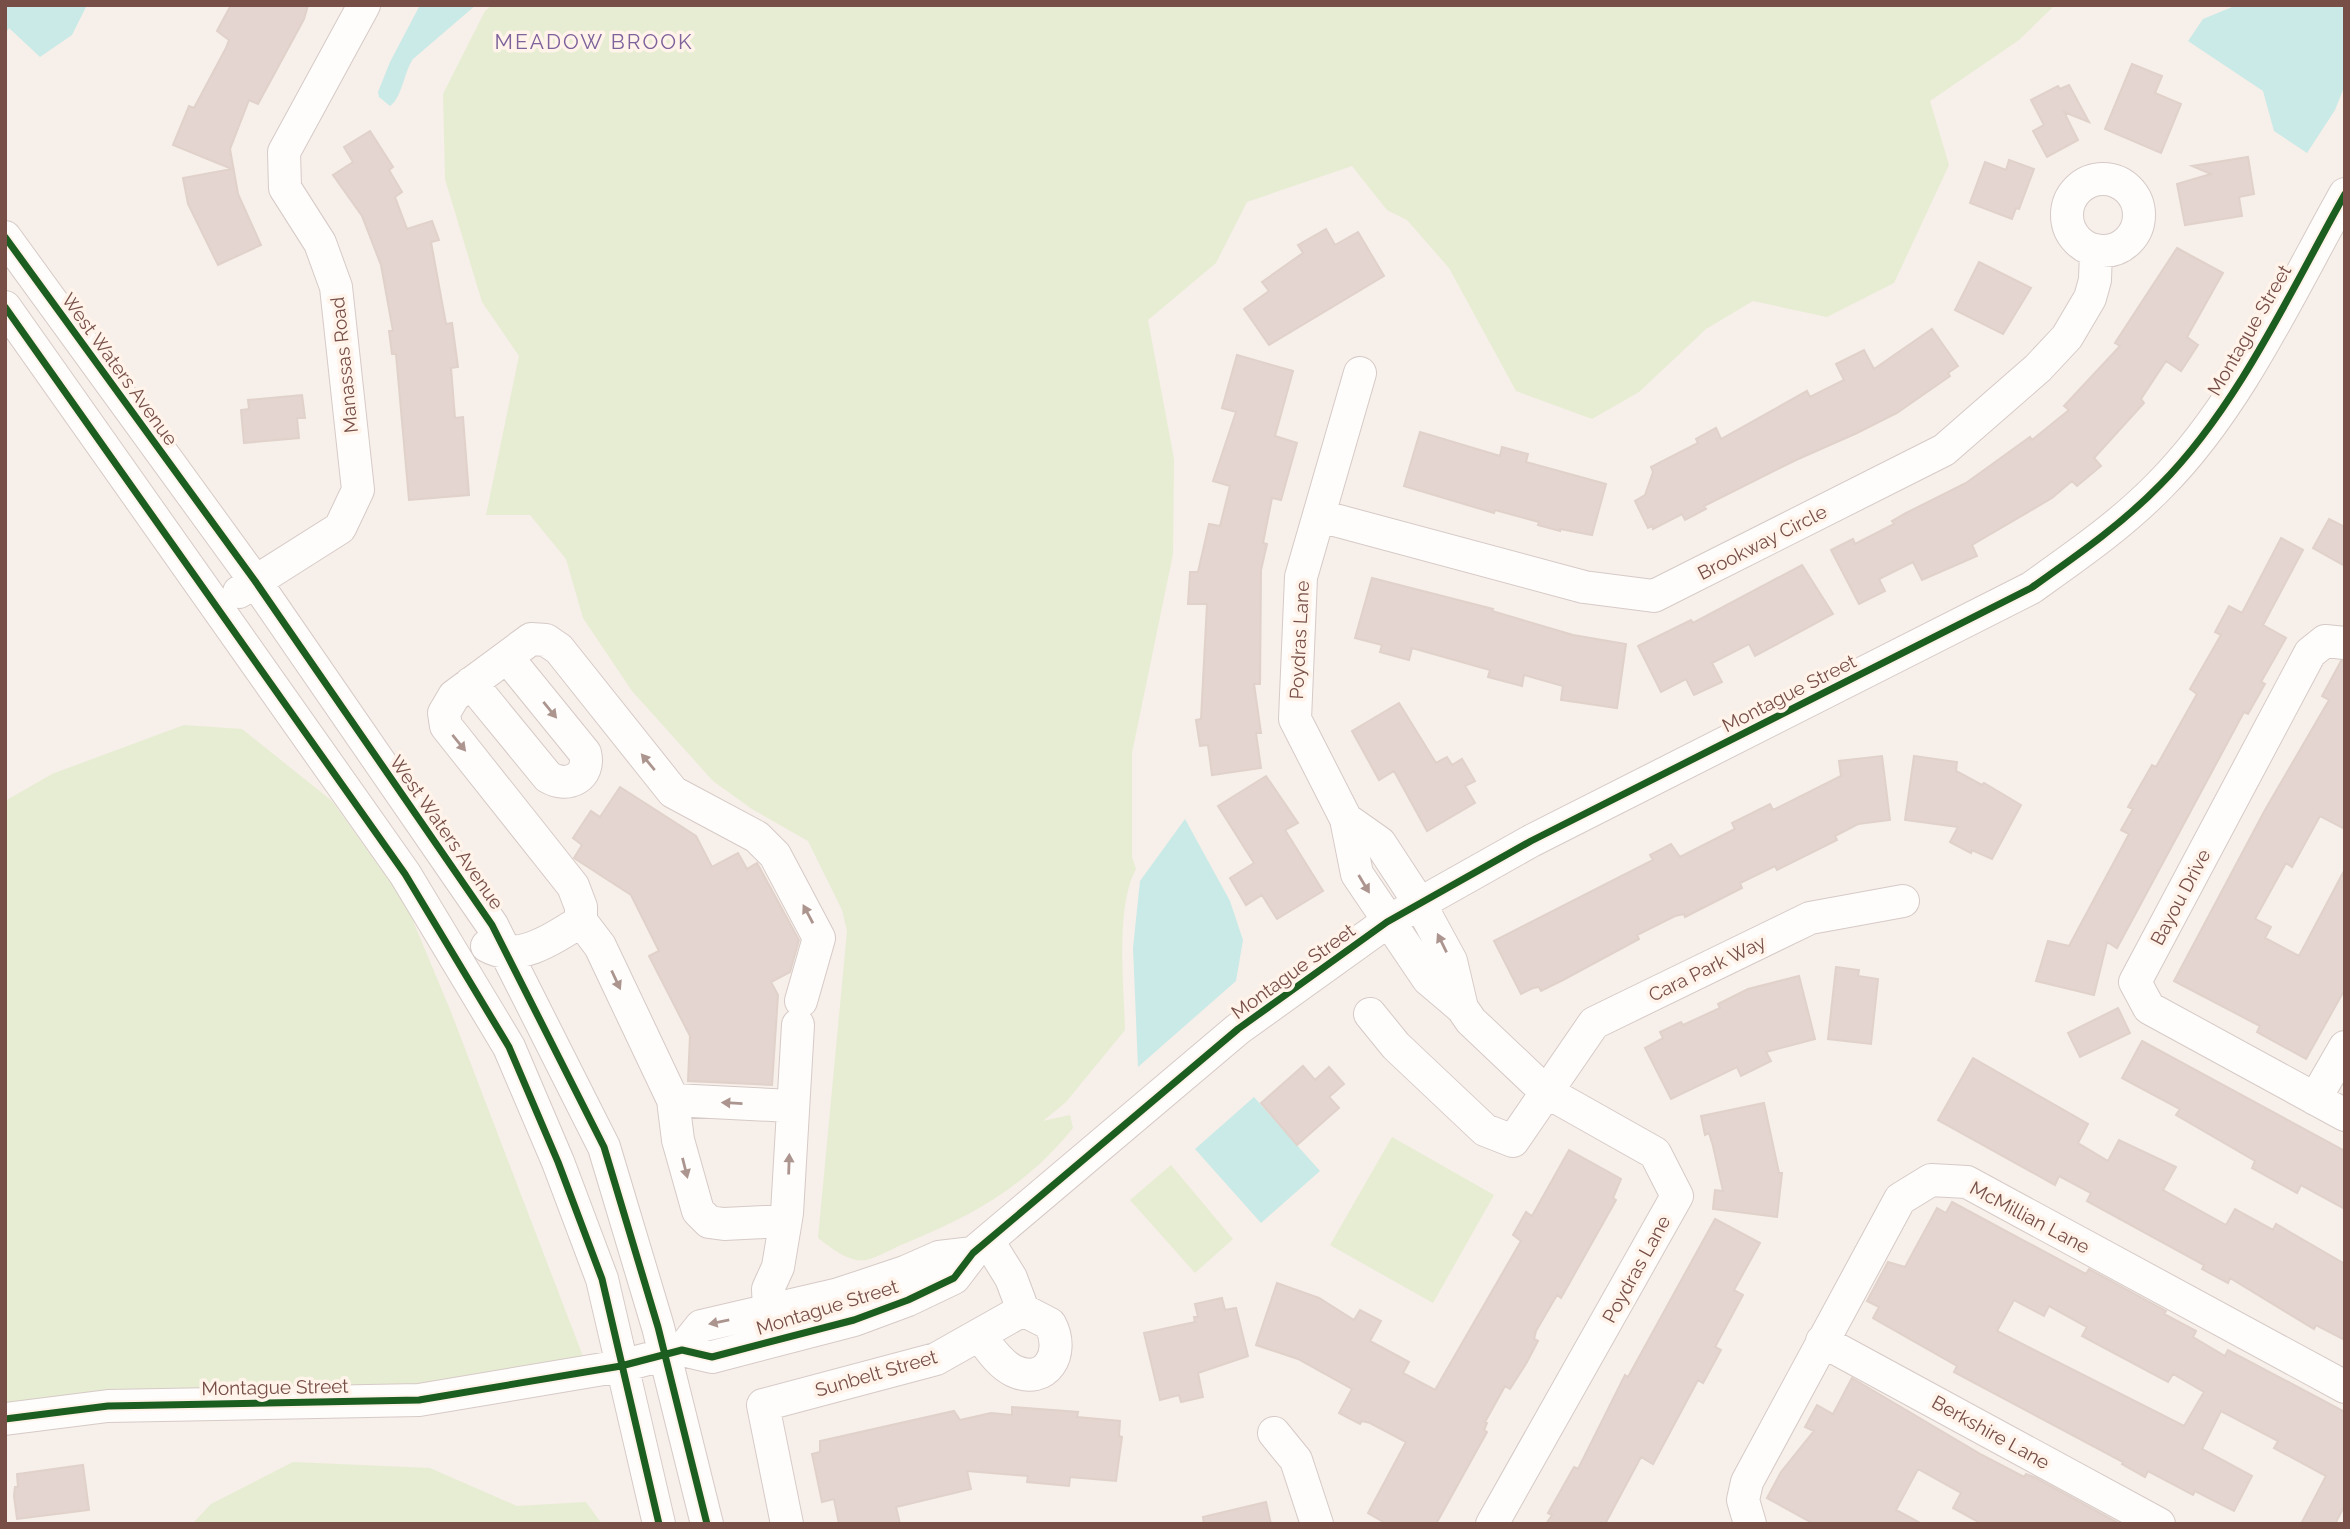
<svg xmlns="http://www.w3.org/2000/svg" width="2350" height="1529" font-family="Raleway,sans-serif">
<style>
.green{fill:#e7edd3}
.water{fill:#caeae7}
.building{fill:#e4d5d0;stroke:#e0d1cb;stroke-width:2;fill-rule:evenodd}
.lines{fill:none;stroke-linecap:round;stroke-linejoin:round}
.minor-casing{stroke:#d6cac6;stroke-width:34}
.minor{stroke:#fefdfc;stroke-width:32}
.cycleway-casing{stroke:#fff3ea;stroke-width:11}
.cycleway{stroke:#1b5e20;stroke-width:7}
.oneway{fill:#ad958f}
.labels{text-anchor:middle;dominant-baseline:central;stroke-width:7;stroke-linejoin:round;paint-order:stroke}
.street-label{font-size:19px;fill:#774f47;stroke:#fff3ea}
.neighbourhood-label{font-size:21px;letter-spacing:2px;fill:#7d629b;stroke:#fff3ea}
</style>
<rect width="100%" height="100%" fill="#f7efe9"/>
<path class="green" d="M492,5h1563l-36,35 -89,61 19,64 -55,118 -67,34 -74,-16 -47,28 -67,63 -47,27 -76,-28 -67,-123 -42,-48 -20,-10 -35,-44 -105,36 -31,61 -68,57 26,139 -1,95 -41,199v104l4,12c-21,38 -12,118 -11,161l-59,72 -23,19 27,-6 3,13c-47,58 -99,87 -167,115 -13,5 -27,14 -40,17 -17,3 -36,-13 -48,-22l29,-307 -5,-21 -34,-69 -56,-32 -39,-28 -81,-90 -49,-73 -17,-59 -36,-44h-44l33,-159 -37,-54 -37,-123 -2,-85 42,-83z
M184,725l58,4 90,72 74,103 45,108 133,347 -165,28 -414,19v-605l47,-27z
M1392,1137l102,58 -61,108 -103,-58z
M1171,1165l62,74 -38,34 -65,-73z
M293,1462l137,6 87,38 69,-4 16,22h-410l19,-20z"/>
<path class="water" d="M5,5h82l-15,30 -32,22 -31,-29 -4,7z
M420,5h56l-63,54c-9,13 -11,39 -23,47l-11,-9 -1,-5 12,-30z
M2237,5h108v80l-10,25 -28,43 -33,-22 -11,-40 -75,-50 15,-22z
M1185,819l45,82 13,39 -7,41 -98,86 -5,-119 7,-67z
M1254,1097l66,74 -59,52 -66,-74z"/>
<path class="building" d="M231,5h77l-4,14 -46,85 -9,-4 -19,49 8,45 23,51 -43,20 -30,-61 -5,-26 49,-9 -59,-24 16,-39 5,2 32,-60 3,-8 -12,-9z
M2132,64l30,12 -7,17 26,11 -20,49 -56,-24z
M2069,85l20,37 -25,-10 14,28 -31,17 -14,-26 11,-6 -13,-25 27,-14 2,3z
M370,131l23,36 -4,3 13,22 -7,5 12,32 25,-8 7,19 -8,2 15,82 6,-1 6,44 -7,1 4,50 8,-1 6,78 -60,5 -13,-146h-4l-3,-23h4l-12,-66 -19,-49 -29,-41 20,-13 -9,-15z
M2248,157l6,37 -15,3 3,19 -57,9 -8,-41 34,-10 -19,-8z
M2009,160l25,9 -15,40 -3,-1 -4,11 -42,-16 15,-41 21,8z
M1326,229l9,16 23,-13 26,44 -115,69 -25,-36 25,-18 -7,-9 41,-29 -5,-8z
M2177,248l46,25 -36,64 11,8 -17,26 -15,-10 -25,38 3,4 -50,55 7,8 -24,20 -5,-5 -20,17 -80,47 5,11 -55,24 -9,-18 -34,17 6,12 -26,13 -28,-54 22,-11 2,5 39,-20 -2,-3 14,-8 60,-30 64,-46 2,3 37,-30 -5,-4 56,-60 -5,-3z
M1979,262l52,26 -28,46 -48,-24z
M1932,329l26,37 -10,7 2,3 -53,37 -40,20 -61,27 -92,46 2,3 -21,11 -3,-6 -29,15 -1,-3 -4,2 -13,-27 10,-6 8,-23 -2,-5 47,-24 -2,-4 20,-11 5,11 86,-48 3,6 34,-17 -8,-16 28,-14 10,19z
M1237,355l56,16 -18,65 22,7 -16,57 -9,-2 -9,45 4,1 -6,26 -1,114h-6l7,49h-5l5,35 -49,7 -4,-30 -8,1 -4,-26 5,-1 6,-115h-19l2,-32h8l11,-48 11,2 10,-40 -17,-5 23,-69 -14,-4z
M302,395l3,23h-8l2,20 -55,5 -3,-33 8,-1 -1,-9z
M1420,432l80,24 2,-9 26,7 -2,8 80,22 -14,51 -32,-6v2l-22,-6 1,-3 -44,-12 -1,3 -90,-27z
M2329,519l16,8v39l-32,-18z
M2281,538l22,12 -40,75 23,13 -25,44 4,2 -17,30 -4,-2 -127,236 -10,-6 -13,53 -58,-14 12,-40 21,5 60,-112 -8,-4 12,-21 -5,-2 24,-42 4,2 41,-73 -7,-5 31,-54 -6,-3 14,-26 13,7z
M1802,565l31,49 -78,42 -6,-12 -37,19 10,19 -28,13 -8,-16 -25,13 -23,-46 53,-26 2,3z
M1372,578l121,31 -1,2 81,24 53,9 -9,64 -56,-8 2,-14 -39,-11 -2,11 -34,-9 2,-7 -78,-22 -3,12 -29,-8 2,-7 -27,-7z
M2341,661h4v168l-25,-13 -28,51 -6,-4 -31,56 16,8 -6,11 34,18 46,-87v120l-39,70 -49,-27 3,-6 -86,-45 91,-171 64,-110 -7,-4z
M1399,703l37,60 11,-6 5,8 10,-6 13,22 -10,5 10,17 -48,28 -33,-60 -15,9 -27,-49z
M1882,756l8,64 -32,4 -23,12 2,4 -60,30 -2,-4 -35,17 2,5 -57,29 -1,-3 -9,2 -38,19 2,4 -76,41 -22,11 -2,-4 -6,1 -12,6 -27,-53 159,-81 -3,-5 21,-11 9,13 55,-28 -3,-6 38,-19 3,6 68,-34 -2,-15z
M1914,756l43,6 -1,9 26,14 2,-2 37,22 -29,54 -20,-9 -1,3 -21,-11 8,-15 -53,-7z
M1266,776l32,47 -13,7 38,61 -46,28 -15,-24 -16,10 -16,-27 24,-15 -36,-57z
M620,787l76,49 16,31 26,-14 9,16 10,-6 42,77 -9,32 -19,10 7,13 -6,90 -84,-4 2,-45 -41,-80 10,-5 -28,-56 -57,-37 8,-13 -9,-7 18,-27 9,6z
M1836,967l23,3 -1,6 20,3 -7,65 -43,-5z
M1799,976l16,63 -49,13 5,9 -30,15 -4,-9 -66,32 -26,-51 18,-10 -3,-6 21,-10 2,3 37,-17 -2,-4 30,-15z
M2118,1008l12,25 -50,24 -12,-24z
M2142,1041l203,110v58l-44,-24 -4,8 -45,-25 3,-7 -79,-46 4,-6 -58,-31z
M1973,1058l115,66 -10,19 30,18 11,-21 57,27 -13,23 63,35 9,-16 38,21 3,-6 69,40v76l-29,-15 -2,4 -84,-51 -2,5 -26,-14 2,-4 -117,-64 4,-8 -32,-17 -4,9 -117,-65z
M1303,1066l12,14 14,-13 15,17 -15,13 10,11 -42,37 -36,-42z
M1764,1103l15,70h3l-5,44 -64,-8 2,-19 8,1 -10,-45 -4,-13 -4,2 -4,-19z
M1569,1150l52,29 -8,19 3,2 -55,98 -4,-3 -21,36 -2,8 4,2 -11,21 -17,27 -5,-3 -20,36 2,1 -3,7 3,2 -51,92h-49l-19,-11 38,-71 -36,-19 -8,-2 -2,3 -21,-11 13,-24 -54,-30 -42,-14 21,-62 42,15 35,22 6,-10 21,11 -11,20 39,21 -6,11 32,17 86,-149 -8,-6 13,-23 6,4z
M1952,1202l134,72 3,-5 77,42 -2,3 32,17 -3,6 32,19 3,-6 117,62v93l-10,19h-34l25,-48 -52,-28 4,-7 -57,-30 -19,38 50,27 -18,35 -39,-20 -2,4 -45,-24 -3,6 -23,-13 1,-2 -169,-90 3,-6 -84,-48 6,-11 -12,-6 21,-39 17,5 32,-59 9,5zM2014,1300l30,16 5,-10 38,21 -5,9 86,46 5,-8 31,18 -20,34 -187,-95z
M1715,1219l45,24 -26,47 9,5 -28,52 6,3 -18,33 -5,-3 -45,84 -12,-7 -36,67h-59l6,-9 -4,-2 26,-46 4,2 47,-94 3,2z
M1222,1298l3,12 11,-2 12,48 -50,17 5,24 -22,5 -2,-7 -19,5 -16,-67 51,-11 -1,-5h4l-3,-13z
M1852,1378l130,77 42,22 2,-3 10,4 84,46h-138l-29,-16 8,-15 -43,-24 -22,41 26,14h-108l-47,-26 14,-26 33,-41 -9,-4 12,-22 16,9z
M1012,1407l66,5 -1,5 43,4 -1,15 3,1 -6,44 -46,-4 -1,9 -42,-4 1,-6 -61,-5 4,18 -75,18 4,17h-61l-5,-25 -12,3 -10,-48 8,-2v-11l134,-30 6,9 31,-7 21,2z
M83,1465l6,45 -72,9 -3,-23 1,-9h3l-1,-13z
M1266,1502l5,22h-67l-1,-7z"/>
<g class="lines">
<defs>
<path id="minor" d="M2067 215a36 36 0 1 1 72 0a36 36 0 1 1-72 0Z
M5,237l250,344 237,344 112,222 54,180 49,197
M5,307l400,567 104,173 49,115 44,117 57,245
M1360,373l-59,204 -6,142 51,100 11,55 71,105 34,29 9,13 74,70 110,62 22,43 -185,328
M1320,516l264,71 70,9 290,-146 94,-82 29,-31 23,-39 5,-18 1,-30
M239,592l101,-64 18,-38 -22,-203 -16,-44 -35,-55 -1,-36 80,-147
M2345,643l-20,-2 -15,12 -175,329 14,26 196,107
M471,683l77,94c20,12 43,0 37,-24l-78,-96
M1346,819l34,24 40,61 31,57 11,47
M487,946c31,18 69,-9 94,-25
M1370,1014l26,32 89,84 28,11 81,-118 216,-105 93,-17
M2315,1099l30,-52
M673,1100l118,6
M783,1221l-59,3 -15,-2 -11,-11 -20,-71 -5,-40 -73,-154 -19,-25v-14l-8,-21 -127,-160 -2,-13 10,-17 77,-57 15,1 13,9 114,143 84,45 18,18 44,83 -18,63
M988,1241l23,37 12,32
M769,1311l-1,-22 10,-22 9,-54 11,-188
M979,1335c10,12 20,29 35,36 32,15 52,-18 36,-47l-27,-14
M1822,1341l337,183
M682,1350l19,-24 138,-32 66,-22 34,-15 34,-4
M5,1419l103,-13 311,-6 202,-34 61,-16 30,7 142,-37 54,-20 46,-22 19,-25 265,-224 149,-107 144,-81 500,-253c45,-32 90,-63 129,-103 78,-78 131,-195 185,-291
M1274,1433l22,27 21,64
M787,1524l-24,-119 173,-46 87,-49
M1750,1524l-7,-24 4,-18 153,-283 31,-19 36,2 378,205"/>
</defs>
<use href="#minor" class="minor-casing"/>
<use href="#minor" class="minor"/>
<defs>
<path id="cycleway" d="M5,237l250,344 237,344 112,222 54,180 49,197
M5,307l400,567 104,173 49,115 44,117 57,245
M5,1419l103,-13 311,-6 202,-34 61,-16 30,7 142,-37 54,-20 46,-22 19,-25 265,-224 149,-107 144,-81 500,-253c45,-32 90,-63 129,-103 78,-78 131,-195 185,-291"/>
</defs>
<use href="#cycleway" class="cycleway-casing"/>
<use href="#cycleway" class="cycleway"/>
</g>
<defs><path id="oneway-solid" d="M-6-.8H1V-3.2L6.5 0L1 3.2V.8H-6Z" transform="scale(1.75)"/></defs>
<g class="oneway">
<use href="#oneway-solid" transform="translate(550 710) rotate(51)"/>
<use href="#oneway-solid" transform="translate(459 743) rotate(51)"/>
<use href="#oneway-solid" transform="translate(648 762) rotate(-130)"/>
<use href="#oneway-solid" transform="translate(1364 884) rotate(59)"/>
<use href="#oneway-solid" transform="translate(808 914) rotate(-118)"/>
<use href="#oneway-solid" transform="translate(1442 943) rotate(-116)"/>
<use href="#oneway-solid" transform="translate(616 980) rotate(65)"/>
<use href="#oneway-solid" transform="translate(732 1103) rotate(-177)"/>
<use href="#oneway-solid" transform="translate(789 1164) rotate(-88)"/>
<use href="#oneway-solid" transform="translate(685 1168) rotate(76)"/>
<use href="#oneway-solid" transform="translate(719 1322) rotate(168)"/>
</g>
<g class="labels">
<g class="street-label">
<text transform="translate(2249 330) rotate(-60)">Montague Street</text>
<text transform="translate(344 365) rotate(-96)">Manassas Road</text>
<text transform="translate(120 369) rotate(54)">West Waters Avenue</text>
<text transform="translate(1762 542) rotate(-27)">Brookway Circle</text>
<text transform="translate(1299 640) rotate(-87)">Poydras Lane</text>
<text transform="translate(1789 693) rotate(-27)">Montague Street</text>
<text transform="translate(447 832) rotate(55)">West Waters Avenue</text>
<text transform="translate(2180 897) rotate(-62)">Bayou Drive</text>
<text transform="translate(1707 968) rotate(-26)">Cara Park Way</text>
<text transform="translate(1293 971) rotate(-36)">Montague Street</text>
<text transform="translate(2030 1217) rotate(28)">McMillian Lane</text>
<text transform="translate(1636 1269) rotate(-61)">Poydras Lane</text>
<text transform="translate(827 1307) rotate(-17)">Montague Street</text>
<text transform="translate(876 1373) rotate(-16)">Sunbelt Street</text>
<text transform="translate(275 1387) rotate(-1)">Montague Street</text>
<text transform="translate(1991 1432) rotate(29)">Berkshire Lane</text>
</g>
<g class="neighbourhood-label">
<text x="594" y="41">MEADOW BROOK</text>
</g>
</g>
<rect width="2350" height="1529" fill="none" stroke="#774f47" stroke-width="14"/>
</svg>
